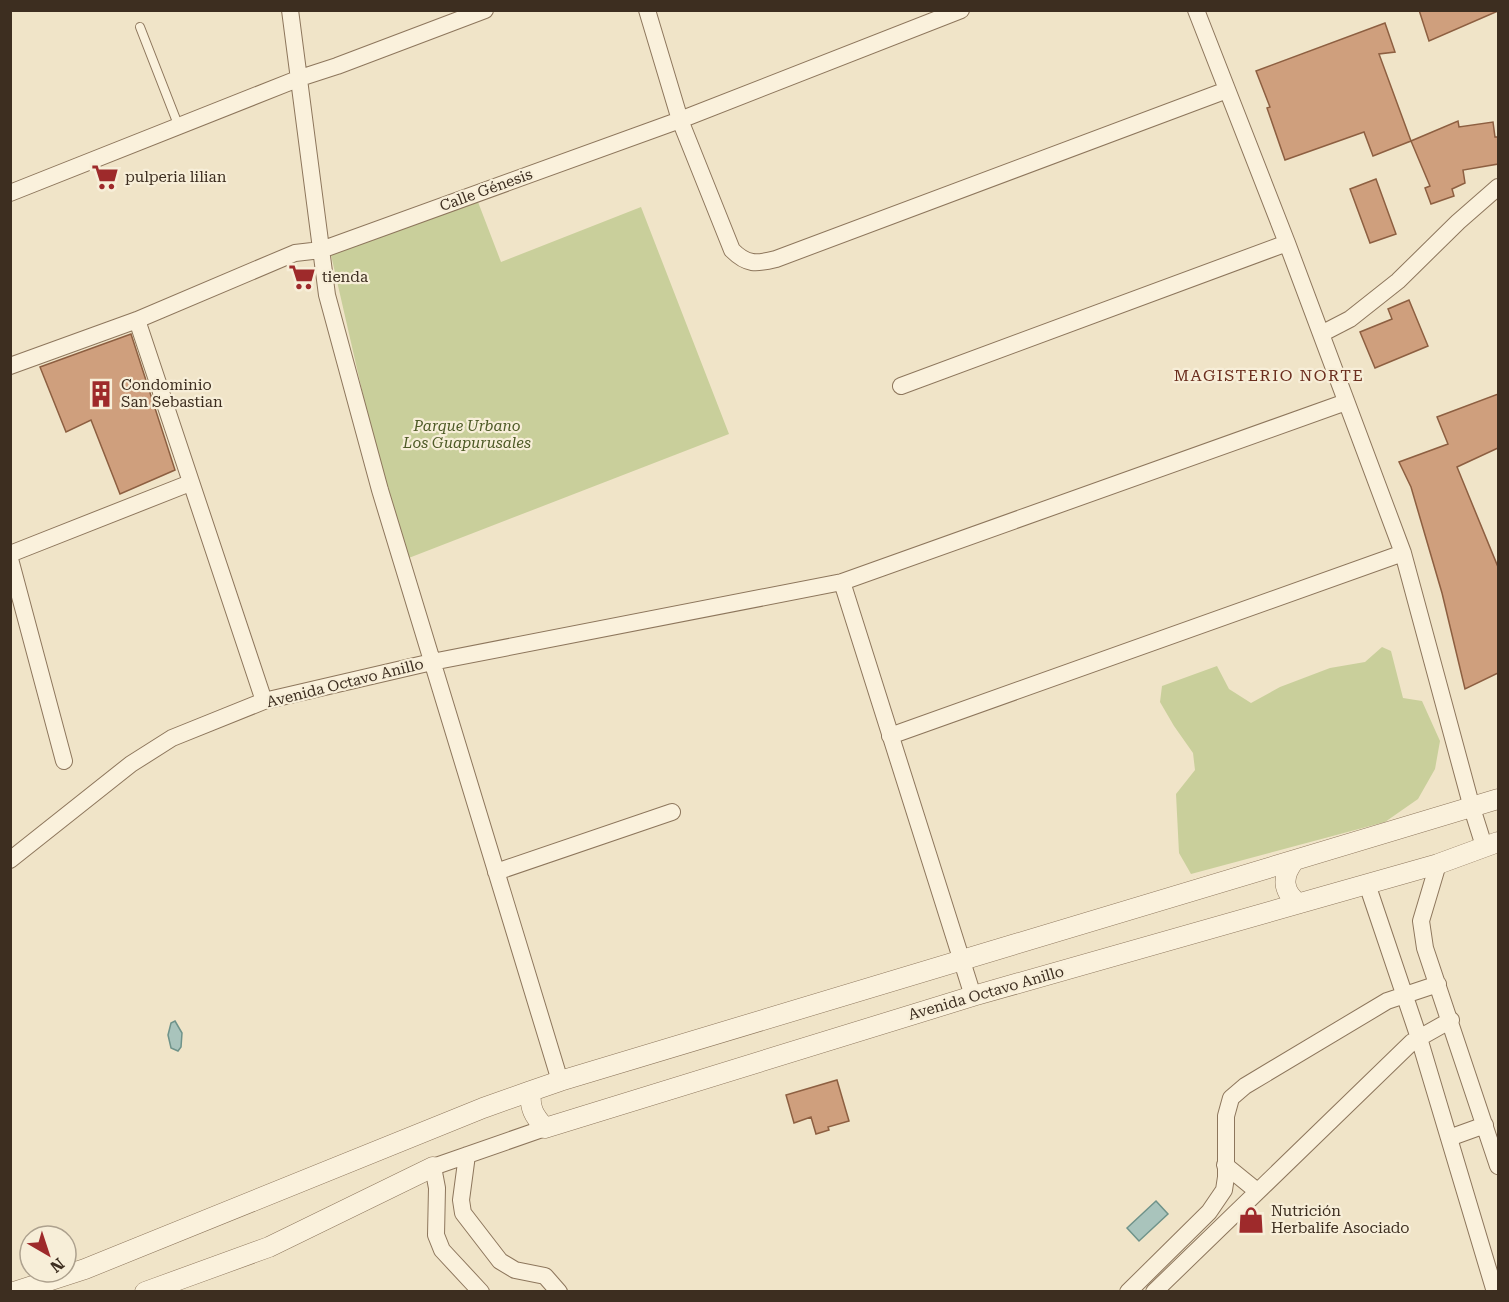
<svg xmlns="http://www.w3.org/2000/svg" width="1509" height="1302" font-family="'Roboto Serif',serif">
<style>
.green{fill:#c9cf9b}
.water{fill:#a9c4bc;stroke:#6f938a;stroke-width:1.5}
.building{fill:#cf9f7d;stroke:#8d5f41;stroke-width:1.5}
.lines{fill:none;stroke-linecap:round;stroke-linejoin:round}
.service-casing{stroke:#8d765c;stroke-width:10}
.minor-casing{stroke:#8d765c;stroke-width:18}
.tertiary-casing{stroke:#8d765c;stroke-width:21}
.service{stroke:#faf1dc;stroke-width:8}
.minor{stroke:#faf1dc;stroke-width:16}
.tertiary{stroke:#faf1dc;stroke-width:20}
.labels{text-anchor:middle;dominant-baseline:central;stroke-width:4.5;stroke-linejoin:round;paint-order:stroke}
.poi-label{font-size:15px;fill:#3d2e20;stroke:#f7eed8;text-anchor:start}
.street-label{font-size:15px;fill:#3d2e20;stroke:#f7eed8}
.park-label{font-size:15px;font-style:italic;fill:#4d5a26;stroke:#f7eed8}
.neighbourhood-label{font-size:16px;letter-spacing:1.5px;fill:#6b2e1e;stroke:#f7eed8}
</style>
<rect width="100%" height="100%" fill="#f0e4c8"/>
<path class="green" d="M478,202l23,60 140,-55 88,227 -328,127 -70,-306z
M1382,647l9,4 12,47 19,3 18,40 -5,28 -17,30 -33,23 -194,52 -12,-21 -3,-59 19,-24 -2,-17 -19,-27 -14,-24 2,-16 55,-20 12,23 22,14 29,-16 50,-19 35,-6z"/>
<path class="water" d="M175,1021l7,12 -1,14 -3,4 -7,-3 -3,-13 3,-12z
M1156,1201l12,13 -29,27 -12,-13z"/>
<path class="building" d="M1419,10h79v1l-69,30z
M1385,23l10,29 -16,2 32,87 -38,15 -9,-24 -79,28 -18,-52 3,-1 -14,-36z
M1458,121l1,6 34,-5 2,15h3v27l-35,6 2,13 -13,6 2,7 -23,8 -6,-16 5,-2 -19,-45z
M1376,179l20,55 -26,9 -20,-54z
M1409,300l19,46 -53,22 -15,-36 32,-13 -4,-10z
M131,334l44,136 -55,24 -29,-74 -25,12 -26,-65z
M1498,394v54l-41,19 41,100v106l-33,16 -23,-96 -31,-106 -12,-25 49,-18 -11,-27z
M837,1080l12,41 -21,6 1,3 -13,4 -5,-17 -17,6 -8,-28z"/>
<g class="lines">
<defs>
<path id="service" d="M140,27l39,100"/>
<path id="minor" d="M290,10l37,285 53,195 180,591
M647,10l33,110 52,130c15,15 24,14 44,9l451,-169
M1196,10l91,233 116,310 69,255 12,38
M10,193l290,-115 37,-12 148,-56
M137,320l127,381
M1321,334l29,-15 48,-38 60,-59 40,-35
M10,366l127,-46 158,-67 26,-3 359,-130 281,-110
M901,386l386,-143
M10,554l180,-71
M10,559l54,202
M842,582l131,414
M890,736l513,-183
M10,860l121,-96 41,-26 92,-37 168,-39 410,-80 504,-180
M1438,864l-17,57 4,27 73,218
M496,872l176,-60
M1367,884l52,154 76,254
M1449,1138l36,-13
M467,1155l-6,45 2,13 37,48 15,9 30,6 14,16
M1225,1165l32,26
M481,1292l-39,-42 -6,-15 1,-47 -4,-21 112,-39
M1128,1292l81,-80 15,-22 2,-13v-61l5,-18 14,-12 142,-85 51,-17
M1154,1292l258,-250 39,-22"/>
<path id="tertiary" d="M1498,799l-938,282 -29,10c-2,17 3,25 14,37l428,-132 465,-132 60,-22
M1294,861c-12,15 -12,30 4,42
M14,1292l71,-23 398,-161 48,-17
M145,1292l124,-45 164,-80"/>
</defs>
<use href="#service" class="service-casing"/>
<use href="#minor" class="minor-casing"/>
<use href="#tertiary" class="tertiary-casing"/>
<use href="#service" class="service"/>
<use href="#minor" class="minor"/>
<use href="#tertiary" class="tertiary"/>
</g>
<defs>
<symbol id="supermarket-bare" viewBox="-9 -9 18 18"><path d="M-6-5.5h2.5l.6 2H6L4.5 2H-2.5L-4.4-4H-6ZM-1.5 3.2a1.3 1.3 0 1 0 .1 0ZM3 3.2a1.3 1.3 0 1 0 .1 0Z" fill="#9e2a2b" stroke="#f7eed8" stroke-width="2.5" paint-order="stroke"/></symbol>
<symbol id="building-bare" viewBox="-9 -9 18 18"><path d="M-4-6H4V6H1V3H-1V6H-4ZM-2.5-4.3h1.7v1.8h-1.7ZM.8-4.3h1.7v1.8H.8ZM-2.5-1h1.7V.8h-1.7ZM.8-1h1.7V.8H.8Z" fill="#9e2a2b" stroke="#f7eed8" stroke-width="2.5" paint-order="stroke"/></symbol>
<symbol id="shop-bare" viewBox="-9 -9 18 18"><path d="M-5-2.5h2.3a2.7 3.5 0 0 1 5.4 0H5L5.5 6h-11ZM-1.5-2.5h3a1.5 2.3 0 0 0-3 0Z" fill="#9e2a2b" stroke="#f7eed8" stroke-width="2.5" paint-order="stroke"/></symbol>
</defs>
<g fill-rule="evenodd">
<use href="#supermarket-bare" x="86" y="158" width="38" height="38"/>
<use href="#supermarket-bare" x="283" y="258" width="38" height="38"/>
<use href="#building-bare" x="82" y="375" width="38" height="38"/>
<use href="#shop-bare" x="1232" y="1201" width="38" height="38"/>
</g>
<g class="labels">
<g class="poi-label">
<text x="125" y="177">pulperia lilian</text>
<text x="322" y="277">tienda</text>
<text x="121" y="385">Condominio<tspan x="121" dy="17">San Sebastian</tspan></text>
<text x="1271" y="1211">Nutrición<tspan x="1271" dy="17">Herbalife Asociado</tspan></text>
</g>
<g class="street-label">
<text transform="translate(486 190) rotate(-20)">Calle Génesis</text>
<text transform="translate(345 683) rotate(-14)">Avenida Octavo Anillo</text>
<text transform="translate(986 993) rotate(-16)">Avenida Octavo Anillo</text>
</g>
<g class="park-label">
<text x="467" y="426">Parque Urbano<tspan x="467" dy="17">Los Guapurusales</tspan></text>
</g>
<g class="neighbourhood-label">
<text x="1269" y="375">MAGISTERIO NORTE</text>
</g>
</g>
<rect width="1509" height="1302" fill="none" stroke="#3d2e20" stroke-width="24"/>
<g transform="translate(48 1254) rotate(141)"><circle r="28" fill="#f7eed8" stroke="#ada18e" stroke-width="1.5"/>
<path d="M0-4.5L10 22L0 15L-10 22Z" fill="#9e2a2b"/>
<text y="-9" font-size="16" font-weight="bold" text-anchor="middle" fill="#3d2e20">N</text>
</g>
</svg>
